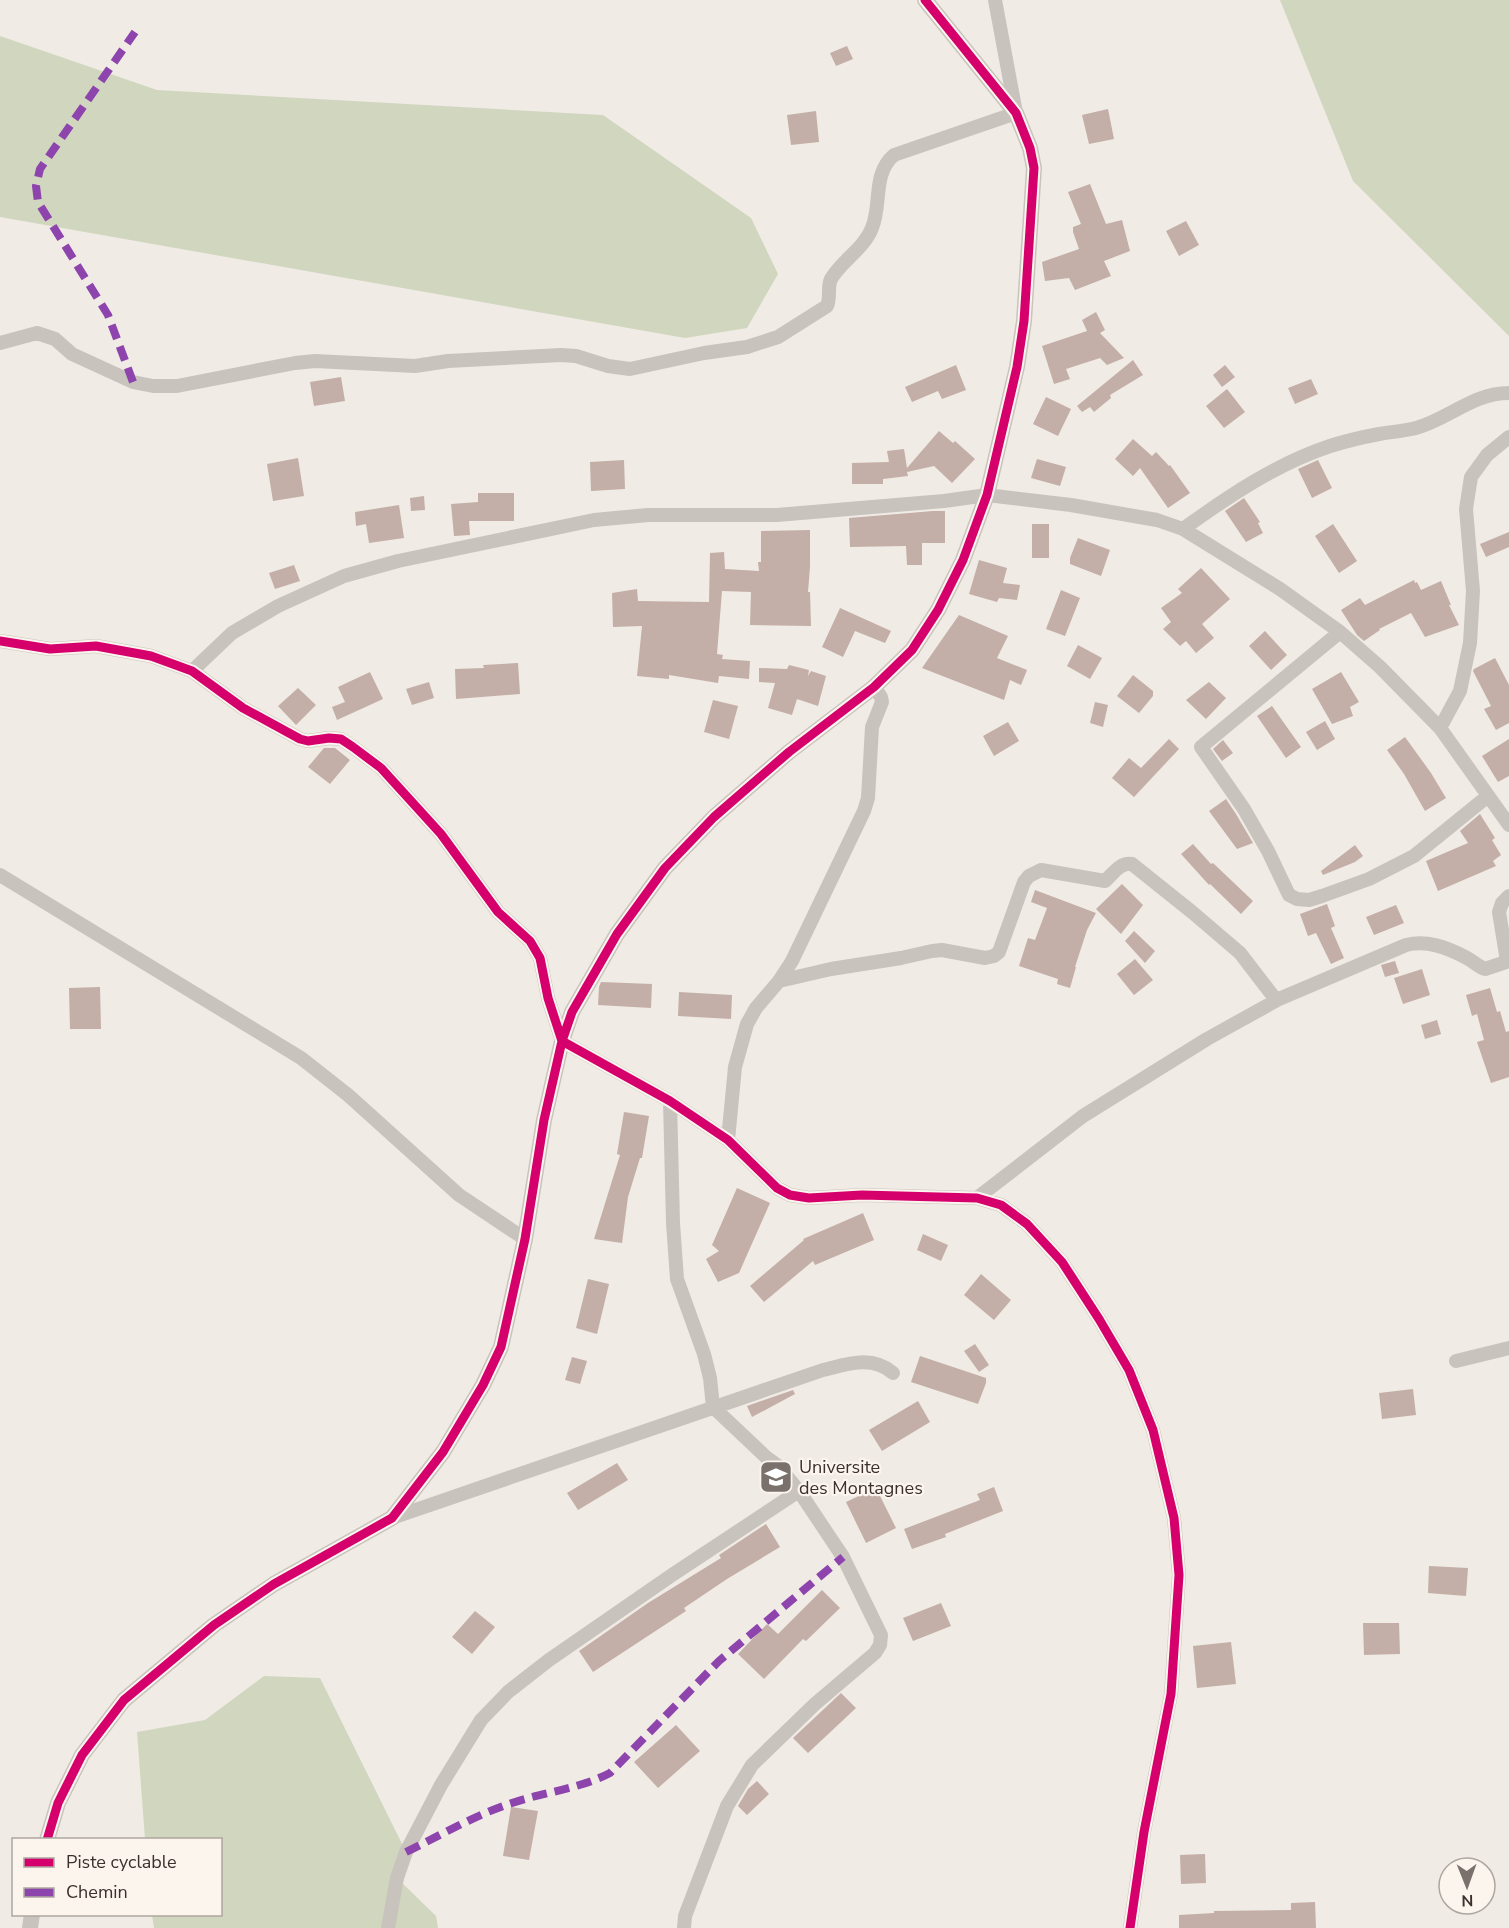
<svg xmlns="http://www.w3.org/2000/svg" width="1509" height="1928" font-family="'Nunito Sans',sans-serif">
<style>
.green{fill:#d1d6bf}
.building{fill:#c3afa7}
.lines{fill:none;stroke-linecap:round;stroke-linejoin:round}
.minor{stroke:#c9c3be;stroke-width:14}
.tertiary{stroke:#c9c3be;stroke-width:16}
.quiet{stroke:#8e44ad;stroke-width:8;stroke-dasharray:15 8;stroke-linecap:butt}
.cycleway-casing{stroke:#fbf5ee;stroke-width:13}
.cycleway{stroke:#d6006c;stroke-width:9}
.labels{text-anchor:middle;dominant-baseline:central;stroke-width:4.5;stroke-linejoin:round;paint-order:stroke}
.poi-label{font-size:18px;fill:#3b302b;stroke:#fbf5ee;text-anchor:start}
</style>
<rect width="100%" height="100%" fill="#f0ebe5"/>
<path class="green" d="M1280,0h229v336l-156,-155z
M0,36l157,54 446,25 148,103 27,56 -31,54 -62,10 -685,-121z
M264,1676l56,2 86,174 -9,26 39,38 2,12h-284l-2,-13 68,-1v-74l-75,-1 -8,-107 68,-12z"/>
<path class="building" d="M847,46l6,13 -17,7 -6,-13z
M1108,109l6,30 -25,5 -7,-29z
M816,111l3,31 -28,3 -4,-30z
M1090,184l16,40 16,-4 8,31 -26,10 7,15 -36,14 -6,-12 -24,3 -3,-19 37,-13 -6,-17v-5l8,-3 -13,-32z
M1186,221l13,24 -20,11 -13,-25z
M1096,312l9,18 -5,3 24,25 -17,7 -7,-7 -34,11 4,10 -16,5 -12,-38 45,-15 -5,-11z
M1133,360l10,15 -33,20 1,3 -17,14 -4,-5 -8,5 -5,-6z
M956,365l10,25 -24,9 -4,-8 -26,11 -7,-15z
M1225,365l10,12 -13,10 -9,-12z
M341,377l4,24 -31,5 -4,-24z
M1311,379l7,15 -23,10 -7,-16z
M1227,389l18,23 -21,16 -18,-22z
M1046,397l25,12 -13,27 -25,-12z
M939,431l14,12 2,-2 20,18 -23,24 -18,-17 -27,6 1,4 -25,3v5h-31v-21l37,-1 -2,-11 17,-2 3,19z
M1133,439l19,17 4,-4 13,14 1,-1 20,28 -22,15 -28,-40 -7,8 -18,-17z
M298,458l6,38 -31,5 -6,-37z
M1037,459l29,8 -6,19 -29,-8z
M624,460l1,29 -34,2 -1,-29z
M1318,460l14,28 -20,10 -14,-29z
M478,493h36v28h-45l1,14 -16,1 -3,-32 27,-2z
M424,496l1,14 -14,1 -1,-13z
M1244,498l16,24 -2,1 5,10 -17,9 -21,-31z
M399,505l5,33 -35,5 -3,-19 -10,2 -1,-14z
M933,511h12v32h-23v22h-15l-1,-19 -56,1 -1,-29z
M1032,524h17v34h-17z
M1333,524l24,37 -18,12 -24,-37z
M810,530v37l-2,25h2l1,34 -61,-1 1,-33 -29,-1 -5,63 6,1 -1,4 28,2 -1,18 -30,-3 -1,7 -49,-8v4l-32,-3 5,-50 -29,1 -1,-34 25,-4 1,12 71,1 1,-49 14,-1 1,17 34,2 -1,-9h3v-31z
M1509,532v15l-23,10 -6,-13z
M1078,538l32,12 -9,26 -31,-12v-6z
M979,560l28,8 -4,15 17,2 -3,15 -18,-2 -2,4 -28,-8z
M294,565l6,16 -25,8 -6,-16z
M1201,568l29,31 -28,25 12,14 -18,15 -10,-12 -6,5 -17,-17 8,-7 -10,-14 21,-15 -4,-4z
M1414,580l1,3 2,-1 4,8 20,-9 10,24h-2l10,20 -34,12 -14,-24 -32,16 1,1 -16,11 -7,-6 -16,-25 19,-12 5,7z
M1061,590l19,8 -15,38 -19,-7z
M840,608l51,23 -6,12 -30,-12 -12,26 -21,-10z
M959,615l49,21 -11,22 30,12 -6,15 -11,-5 -6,20 -82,-32z
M1265,631l22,24 -16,15 -22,-24z
M1078,645l24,13 -12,21 -23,-13z
M1495,658l14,27v38l-13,7 -12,-21 7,-3 -18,-35 1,-2z
M518,663l2,31 -64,5 -1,-30 29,-1 -1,-3z
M789,665l20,5 -1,6 3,-5 15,5 -8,30 -21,-7 -5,16 -24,-7 7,-25 -16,-1v-14l28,1z
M370,672l13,27 -46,21 -5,-13 13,-5 -7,-15z
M1341,672l18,30 -9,5 3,9 -21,8 -20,-35z
M1133,675l20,16v5l-14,17 -22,-17z
M429,682l5,16 -22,7 -6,-16z
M1209,682l17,16 -20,21 -20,-19z
M298,688l18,17 -20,20 -18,-19z
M713,700l25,6 -9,33 -25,-7z
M1095,702l13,3 -5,22 -13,-4z
M1272,706l29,41 -15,11 -29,-42z
M1325,721l10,18 -18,11 -11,-18z
M1008,722l11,19 -25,15 -11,-20z
M1405,737l26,36 15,25 -21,13 -21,-37 -17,-24z
M1169,739l10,10 -45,48 -22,-19 17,-20 12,10z
M1509,739v37l-11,6 -16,-26z
M1223,740l10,13 -11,8 -9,-12z
M324,748h11l15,12 -20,24 -22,-17z
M1226,799l10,15 17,29 -16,6 -28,-38z
M1480,814l15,24 -3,2 9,15 -8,6 3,5 -58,25 -12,-30 42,-18 -8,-12z
M1193,844l18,20 2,-1 40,38 -12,13 -31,-30 -1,1 -28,-31z
M1355,845l8,11 -8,6 -32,13 -2,-4z
M1122,884l21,21 -22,29 -25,-25z
M1035,890l61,23 -9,17 -12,37h1l-6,21 -13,-4 1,-5 -39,-13 9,-28 7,2 12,-32 -16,-6z
M1327,904l8,22 -4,2 13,30 -13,6 -15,-31 -8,3 -8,-22z
M1396,905l8,18 -30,12 -8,-18z
M1134,931l21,20 -10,12 -20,-22z
M1135,959l18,21 -19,15 -17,-21z
M1395,961l4,12 -14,4 -4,-12z
M1422,969l8,26 -27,9 -9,-26z
M601,982l51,2 -1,24 -53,-3 1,-18z
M100,987l1,42h-31l-1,-41z
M1490,988l7,24 3,-1 6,21 3,-1v46l-18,6 -14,-41 7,-2 -7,-26 -5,2 -6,-21z
M679,992l53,3 -1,24 -53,-3z
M1437,1020l4,14 -16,5 -4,-14z
M624,1112l25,4 -7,42h-2l-12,39 -6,46 -28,-4 26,-84 -3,-1z
M737,1188l33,15 -31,70 -21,9 -12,-23 13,-8 -7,-6z
M863,1213l11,27 -59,25 -2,-4 -49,41 -14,-16 54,-46 -1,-1z
M923,1234l25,11 -7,16 -24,-11z
M981,1274l30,26 -17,20 -30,-25z
M588,1279l21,5 -12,50 -21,-6z
M975,1344l14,21 -10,7 -15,-21z
M920,1356l66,22v5l-8,21 -67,-22z
M572,1357l15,4 -7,23 -15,-4z
M1413,1389l3,26 -34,4 -3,-26z
M793,1390l2,4 -43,23 -5,-11z
M918,1401l12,21 -48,29 -13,-21z
M617,1463l11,17 -50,30 -11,-17z
M994,1487l9,24 -58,23 1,3 -34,12 -8,-20 76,-29 -3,-6z
M876,1488l20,40 -30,15 -20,-41z
M766,1524l14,23 -53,32 -43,29 2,3 -93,61 -14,-21 69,-48 73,-45 -2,-3z
M1429,1566l39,2 -2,28 -38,-3z
M822,1590l18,18 -34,33 -3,-2 -39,40 -26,-25 29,-30 11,10z
M941,1603l10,23 -38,15 -10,-23z
M475,1611l20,16 -23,27 -20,-17z
M1363,1623h36l1,31 -36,1z
M1231,1642l5,42 -39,4 -4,-42z
M841,1693l15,15 -48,45 -15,-15z
M676,1725l24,26 -42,37 -24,-26z
M757,1781l12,13 -22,21 -9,-9 10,-17z
M511,1807l27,4 -9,49 -26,-4z
M1205,1854l1,29 -25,1 -1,-29z
M1315,1902l1,26h-137v-13l35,-2v-2l77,-1v-7z"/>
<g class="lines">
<path class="minor" d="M0,343l37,-10 18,6 17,15 61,28 20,4h24l118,-23 20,-2 100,5 33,-5 113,-6 15,1 32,10 22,3 74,-16 43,-6 31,-10 49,-31c4,-9 0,-19 4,-27 10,-18 33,-30 41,-51 10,-24 0,-54 22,-73l122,-42 -21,-113
M1183,529c46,-33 93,-65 147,-83 16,-5 33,-9 49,-12 12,-2 25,-3 37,-6 33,-9 57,-35 93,-35
M1340,632l-139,115 43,62 24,42 21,44 8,4 12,1 13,-4 47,-17 45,-23 74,-60
M0,641l50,8 46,-3 55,10 41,15 51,37 57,31 8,2 21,-3 12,1 12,8 28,21 60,66 57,78 32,29 10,17 8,40 14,43 108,60 58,39 49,48 13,7 19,3 53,-3 115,3 24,7 26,19 35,38 37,57 30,51 24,60 21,88 5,57 -8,119 -27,138 -14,96
M192,671l40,-38 46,-27 66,-30 54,-15 196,-41 54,-5h129l167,-14 43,-6 84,10 86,15 26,9 97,60 60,43 40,35 60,61 69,97
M1440,728l20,-37 10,-48 3,-52 -7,-82 5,-32 16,-22 22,-18
M0,875l301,183 47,37 111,100 66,44
M1507,961l-8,-49 3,-9 7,-7
M779,981l52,-12 70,-11 31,-7 10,-1 43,8 9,-2 5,-4 25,-70 5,-6 12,-6 64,11c8,-7 15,-19 27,-17l60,48 48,41 33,43 6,3
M670,1101l3,122 4,56 27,75 6,24 3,29 54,51 11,8 21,25 44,66 38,78 -1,10 -5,8 -60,51 -63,61 -25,41 -42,110 -1,12
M728,1140l7,-73 12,-43 9,-16 23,-27 13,-20 72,-150 4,-13 4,-71 10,-25 -1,-5 -7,-10
M977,1198l106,-82 124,-77 72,-40 127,-54c21,-5 40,2 59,12 7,3 12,9 20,12l24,-8
M1456,1361l53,-13
M392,1518l431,-148c25,-6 49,-15 70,3
M388,1928l9,-50 9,-26 35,-67 40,-65 27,-28 41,-32 123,-85 127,-84"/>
<path class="tertiary" d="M47,1840l11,-37 24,-48 42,-55 90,-75 60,-41 118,-66 51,-66 40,-67 18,-38 24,-108 19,-119 18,-79 10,-29 45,-78 48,-66 49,-51 75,-65 85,-65 38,-37 26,-40 25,-50 24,-65 30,-128 7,-46 10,-153 -4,-20 -14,-35 -91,-113
M30,1928l2,-14"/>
<path class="quiet" d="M133,382l-25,-67 -70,-113 -2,-16 4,-17 95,-137
M406,1852c35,-17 69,-37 106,-49 32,-11 67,-14 98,-30l109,-112 124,-104"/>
<defs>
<path id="cycleway" d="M0,641l50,8 46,-3 55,10 41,15 51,37 57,31 8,2 21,-3 12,1 12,8 28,21 60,66 57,78 32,29 10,17 8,40 14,43 108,60 58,39 49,48 13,7 19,3 53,-3 115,3 24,7 26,19 35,38 37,57 30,51 24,60 21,88 5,57 -8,119 -27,138 -14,96
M47,1840l11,-37 24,-48 42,-55 90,-75 60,-41 118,-66 51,-66 40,-67 18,-38 24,-108 19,-119 18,-79 10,-29 45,-78 48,-66 49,-51 75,-65 85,-65 38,-37 26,-40 25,-50 24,-65 30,-128 7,-46 10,-153 -4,-20 -14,-35 -91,-113"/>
</defs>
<use href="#cycleway" class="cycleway-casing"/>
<use href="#cycleway" class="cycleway"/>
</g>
<defs>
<symbol id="university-square" viewBox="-11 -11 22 22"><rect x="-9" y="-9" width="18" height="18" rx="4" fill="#7a716c" stroke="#fbf5ee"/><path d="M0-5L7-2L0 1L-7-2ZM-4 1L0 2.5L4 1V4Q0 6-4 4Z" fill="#fff"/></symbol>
</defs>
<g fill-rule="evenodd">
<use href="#university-square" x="757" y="1458" width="38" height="38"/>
</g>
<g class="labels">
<g class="poi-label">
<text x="799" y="1467">Universite<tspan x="799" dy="21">des Montagnes</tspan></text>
</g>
</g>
<rect x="12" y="1838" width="210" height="78" fill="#fbf5ee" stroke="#aea6a0" stroke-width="1.5"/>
<rect x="24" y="1858" width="30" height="9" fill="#d6006c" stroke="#aea6a0" stroke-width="1.5"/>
<text x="66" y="1868" font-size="18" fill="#3b302b">Piste cyclable</text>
<rect x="24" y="1888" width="30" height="9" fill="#8e44ad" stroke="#aea6a0" stroke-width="1.5"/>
<text x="66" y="1898" font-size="18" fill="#3b302b">Chemin</text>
<g transform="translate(1467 1886) rotate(179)"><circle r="28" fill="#fbf5ee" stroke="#aea6a0" stroke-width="1.5"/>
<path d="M0-4.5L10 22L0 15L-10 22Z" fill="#7a716c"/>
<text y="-9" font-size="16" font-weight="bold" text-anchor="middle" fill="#3b302b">N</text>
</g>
</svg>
